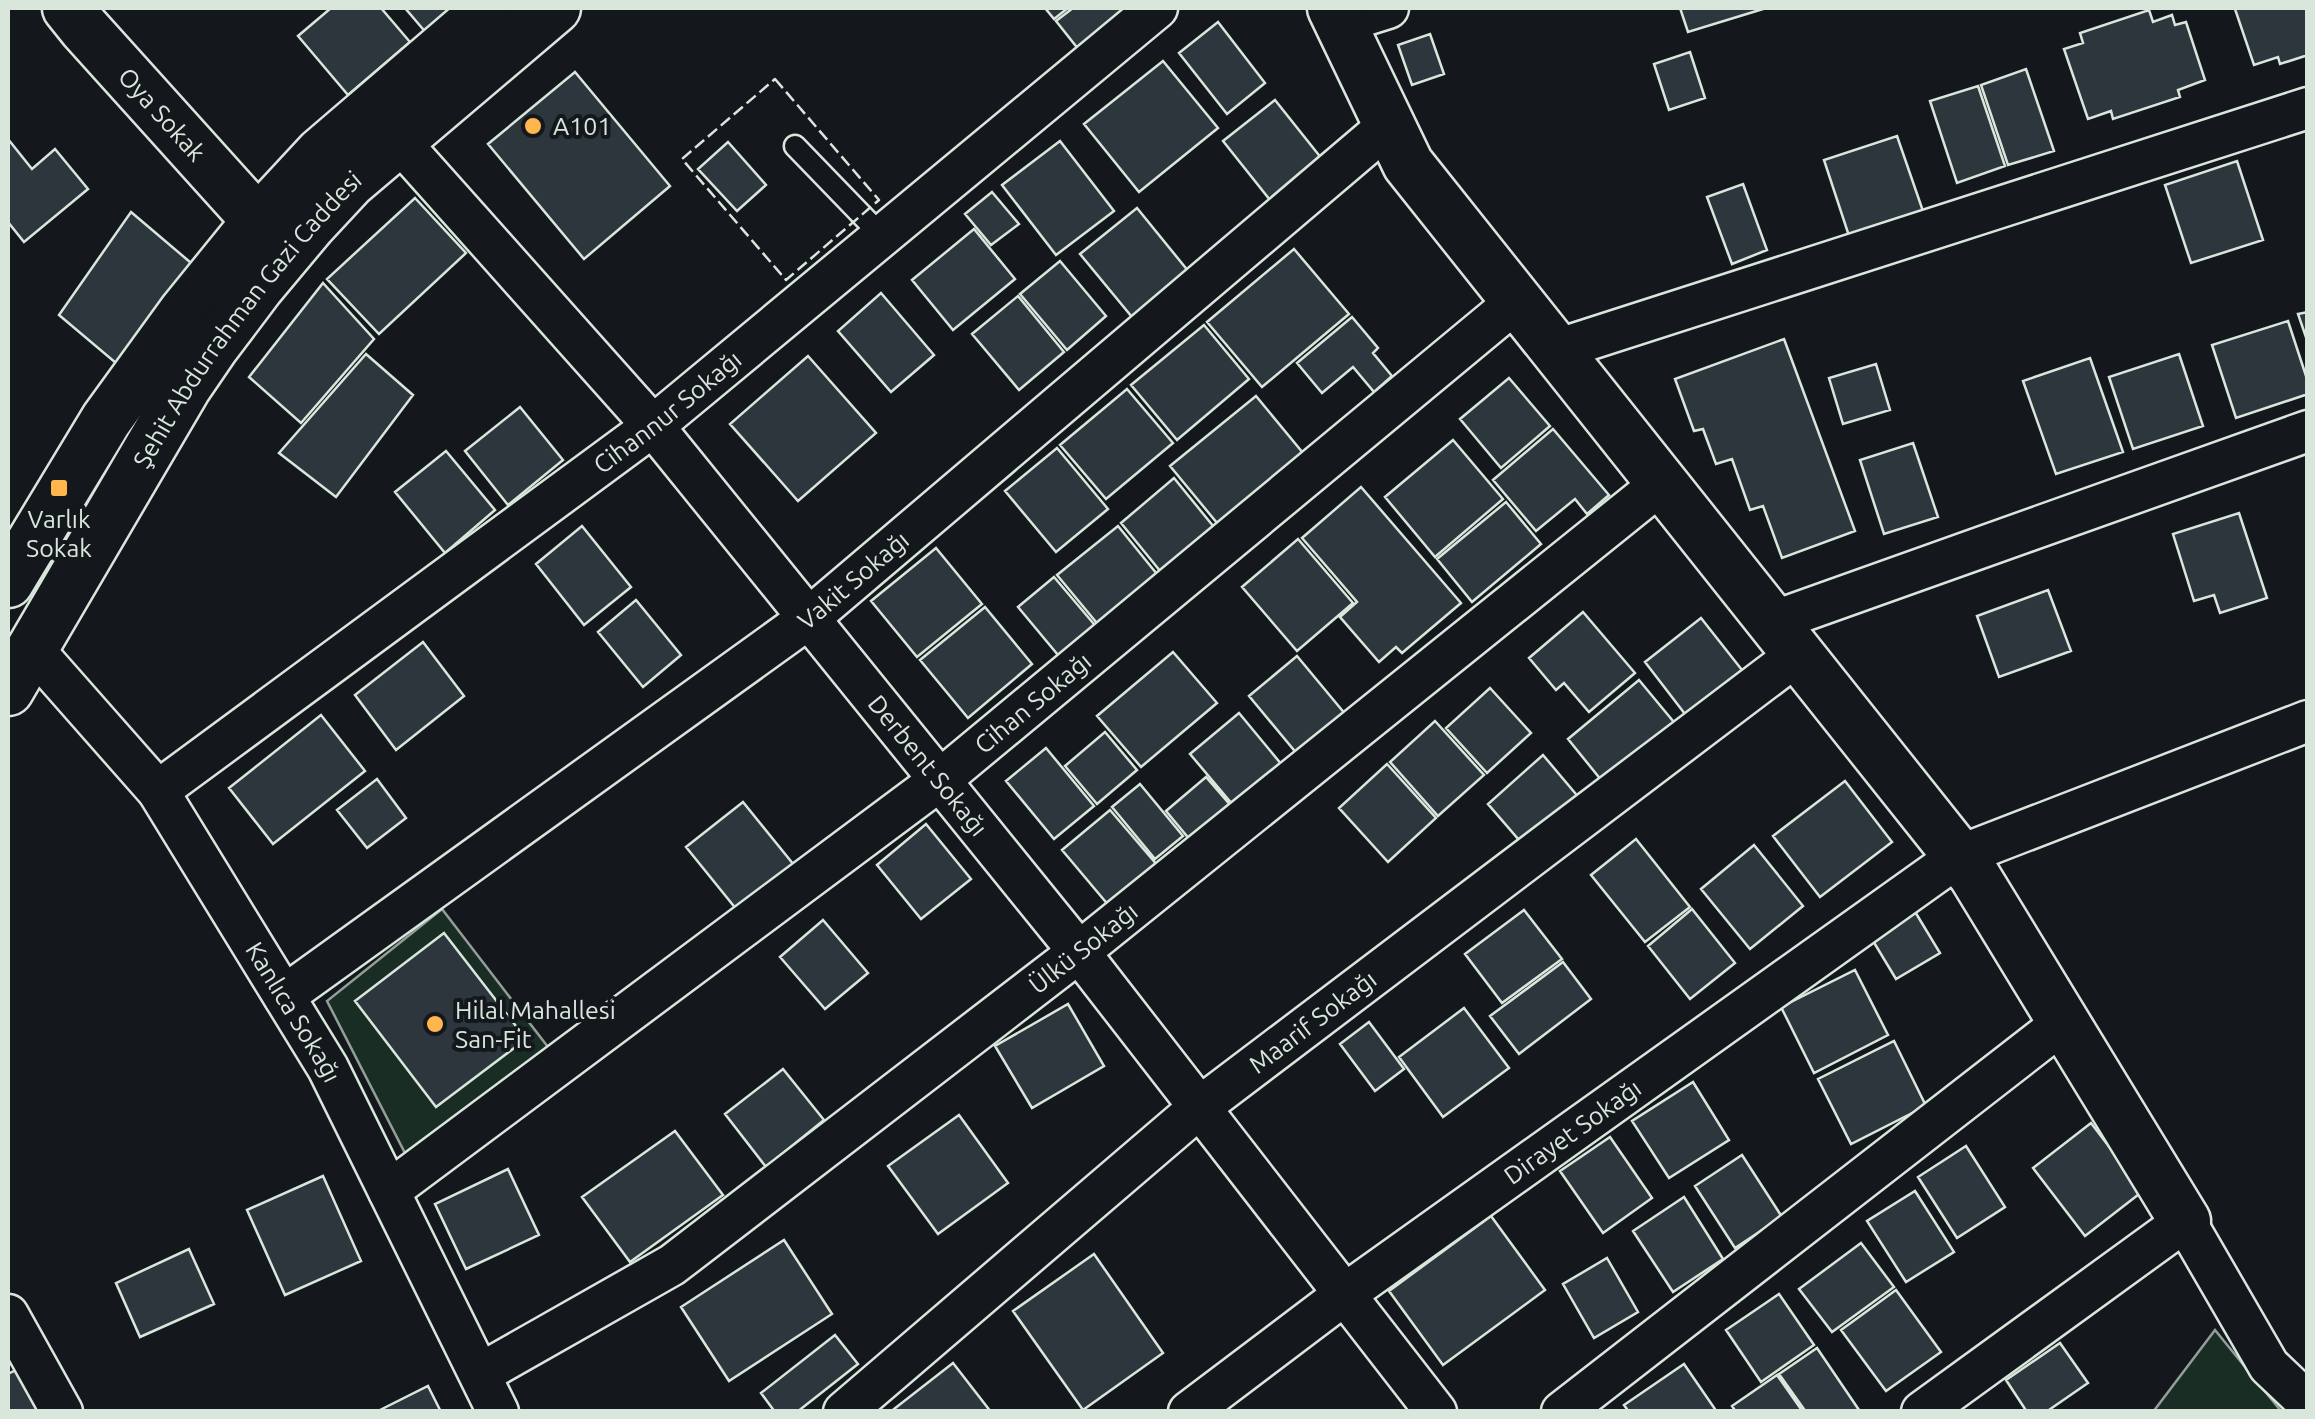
<svg xmlns="http://www.w3.org/2000/svg" width="2315" height="1419" font-family="Ubuntu,sans-serif">
<style>
.green{fill:#1a2d24;stroke:#939e99;stroke-width:2.5}
.building{fill:#2c363c;stroke:#d8e6dc;stroke-width:2.5}
.lines{fill:none;stroke-linecap:round;stroke-linejoin:round}
.service-casing{stroke:#d8e6dc;stroke-width:25}
.minor-casing{stroke:#d8e6dc;stroke-width:45}
.tertiary-casing{stroke:#d8e6dc;stroke-width:55}
.service{stroke:#14181c;stroke-width:20}
.minor{stroke:#14181c;stroke-width:40}
.tertiary{stroke:#14181c;stroke-width:50}
.fence{stroke:#d8e6dc;stroke-width:2.5;stroke-dasharray:12 5;stroke-linecap:butt}
.poi-dot{fill:#ffb74d;stroke:#14181c;stroke-width:4}
.labels{text-anchor:middle;dominant-baseline:central;stroke-width:8;stroke-linejoin:round;paint-order:stroke}
.street-label{font-size:25px;fill:#d8e6dc;stroke:#14181c}
.poi-label{font-size:25px;fill:#d8e6dc;stroke:#14181c;text-anchor:start}
</style>
<rect width="100%" height="100%" fill="#14181c"/>
<path class="green" d="M442,909l106,138 -143,106 -78,-152z
M2215,1330l66,81 -128,1z"/>
<path class="building" d="M331,8h50l29,34 -62,53 -50,-59z
M405,8h55l-32,27z
M1045,8h23l-14,11z
M1073,8h48l9,10 -47,37 -27,-34z
M1680,8h83v1l-75,23z
M2242,8h66v47l-28,9 -2,-7 -24,8 -19,-56z
M2149,10l4,12 19,-7 3,10 11,-3 19,58 -27,10 2,7 -67,22 -2,-8 -23,8 -24,-70 19,-6 -3,-10z
M1218,22l47,61 -38,31 -48,-61z
M1430,34l14,40 -32,11 -14,-40z
M1690,52l15,46 -36,12 -15,-46z
M1163,61l55,67 -79,64 -55,-68z
M2026,69l28,82 -46,14 -27,-80z
M575,72l95,114 -86,73 -96,-115z
M1978,86l27,80 -48,17 -27,-82z
M1275,100l51,64 -52,41 -51,-64z
M1897,136l27,78 -74,25 -26,-79z
M8,139l24,30 23,-20 33,40 -64,53 -16,-20z
M1060,141l54,70 -58,44 -54,-70z
M728,142l38,43 -29,26 -39,-42z
M2237,161l26,79 -72,23 -26,-78z
M1743,184l24,66 -35,14 -25,-67z
M992,192l27,32 -28,21 -26,-31z
M415,198l51,55 -87,81 -52,-55z
M1137,208l52,64 -57,45 -52,-63z
M131,212l66,56 -74,101 -64,-54z
M974,229l41,50 -62,51 -41,-50z
M1294,249l55,65 -87,73 -55,-65z
M1060,261l46,55 -39,34 -47,-56z
M323,283l51,56 -73,84 -52,-46z
M881,293l53,62 -43,37 -53,-61z
M1018,296l46,56 -45,38 -47,-56z
M2308,312v31l-10,-29z
M1352,317l26,31 -5,5 19,23 -18,16 -21,-25 -31,26 -25,-30z
M2288,321l20,61v12l-72,24 -24,-73z
M1204,325l45,54 -72,61 -46,-55z
M1784,339l71,192 -73,27 -19,-52 -13,4 -18,-51 -16,5 -13,-35 -9,2 -19,-52z
M366,354l47,41 -77,102 -57,-44z
M2179,354l24,72 -70,23 -24,-72z
M808,356l68,77 -78,68 -68,-77z
M2090,358l33,94 -67,22 -33,-93z
M1876,364l14,46 -47,14 -14,-46z
M1509,378l41,48 -49,42 -41,-49z
M1127,389l46,54 -67,56 -46,-54z
M1256,396l52,63 -86,70 -52,-63z
M520,407l43,53 -55,45 -43,-54z
M1553,429l56,66 -22,19 -12,-15 -39,32 -43,-51z
M1453,440l50,59 -68,58 -50,-60z
M1913,443l25,74 -54,17 -24,-74z
M1057,448l51,61 -52,43 -51,-61z
M446,451l49,59 -50,43 -50,-61z
M1174,478l44,54 -53,45 -44,-54z
M1361,487l100,116 -59,50 -6,-6 -17,15 -39,-45 17,-15 -55,-64z
M1506,502l35,42 -69,58 -35,-43z
M2239,513l28,85 -47,15 -6,-18 -20,6 -21,-67z
M582,526l49,61 -47,38 -48,-61z
M1118,526l43,53 -60,49 -44,-53z
M1298,539l55,64 -56,48 -55,-64z
M936,548l46,56 -65,53 -46,-56z
M1054,577l45,53 -36,31 -45,-54z
M2048,590l23,61 -72,26 -22,-61z
M636,600l45,55 -38,32 -45,-55z
M985,607l47,57 -64,54 -48,-58z
M1583,612l52,61 -46,39 -25,-29 -8,7 -27,-32z
M1701,618l41,52 -57,44 -40,-52z
M423,642l41,54 -68,54 -41,-55z
M1173,652l44,51 -76,64 -44,-51z
M1297,656l54,65 -48,40 -54,-65z
M1639,680l39,47 -72,59 -38,-47z
M1490,688l41,45 -44,40 -41,-45z
M1239,713l43,52 -49,40 -43,-51z
M321,715l44,56 -92,73 -44,-56z
M1435,721l49,54 -46,41 -48,-54z
M1105,732l32,38 -40,34 -32,-38z
M1046,748l48,58 -40,33 -48,-58z
M1543,755l43,51 -55,48 -43,-50z
M1387,764l49,54 -48,44 -49,-54z
M1206,777l26,30 -41,34 -25,-30z
M377,779l29,39 -39,30 -30,-38z
M1845,781l47,61 -72,55 -47,-61z
M1140,784l43,52 -28,23 -43,-52z
M743,802l51,63 -57,45 -51,-63z
M1110,810l48,56 -48,41 -48,-57z
M926,824l45,55 -50,40 -44,-54z
M1636,839l54,68 -45,35 -54,-67z
M1754,845l49,61 -53,43 -49,-60z
M1911,905l29,48 -44,26 -29,-48z
M1692,909l43,54 -45,36 -42,-53z
M1524,910l38,49 -60,44 -37,-49z
M823,920l45,53 -43,36 -45,-52z
M444,933l82,106 -90,68 -81,-106z
M1563,962l28,37 -72,55 -29,-38z
M1855,970l33,65 -74,38 -33,-66z
M1068,1004l36,62 -72,42 -37,-62z
M1464,1008l45,60 -66,49 -44,-60z
M1369,1022l35,47 -29,22 -35,-47z
M1894,1041l32,65 -75,38 -33,-65z
M783,1069l41,51 -58,47 -41,-53z
M1693,1082l36,58 -60,38 -37,-57z
M959,1115l49,68 -70,51 -50,-68z
M2091,1123l52,68 -58,45 -52,-68z
M675,1131l48,64 -93,67 -48,-65z
M1610,1137l42,61 -49,35 -43,-62z
M1966,1146l39,61 -48,31 -39,-61z
M1742,1155l40,62 -47,31 -40,-62z
M508,1169l31,66 -73,34 -31,-65z
M323,1176l38,85 -76,34 -38,-85z
M1915,1191l39,61 -48,30 -39,-61z
M1684,1197l39,62 -50,33 -40,-61z
M1491,1216l54,74 -102,75 -54,-74z
M784,1240l48,74 -103,67 -48,-74z
M1861,1243l33,44 -62,45 -33,-43z
M189,1249l25,55 -74,33 -24,-54z
M1094,1254l69,99 -80,57 -70,-99z
M1607,1258l31,54 -44,26 -31,-54z
M1896,1290l45,62 -55,39 -45,-61z
M1779,1294l35,51 -53,37 -35,-52z
M835,1335l23,29 -61,48h-22l-14,-19z
M2060,1343l28,40 -42,29h-19l-21,-32z
M1817,1348l42,62 -3,2h-50l-27,-38z
M953,1363l38,49h-95l-2,-3z
M1684,1364l33,48h-88l-5,-7z
M22,1367l20,45h-34v-38z
M1777,1375l26,37h-67l-4,-6z
M428,1386l13,26h-65z"/>
<g class="lines">
<defs>
<path id="service" d="M795,146l87,90"/>
<g id="minor">
<path d="M1340,23l48,-15"/>
<path id="s1" d="M398,140l255,286 426,526 357,460"/>
<path d="M1556,350l752,-242"/>
<path d="M1772,622l536,-191"/>
<path id="s2" d="M32,648l126,143 170,277 170,344"/>
<path id="s3" d="M158,791l495,-365 504,-418"/>
<path id="s4" d="M284,996l525,-378 580,-493"/>
<path id="s5" d="M389,1191l551,-411 577,-479"/>
<path d="M8,1315l54,97"/>
<path id="s6" d="M480,1374l192,-109 407,-313 583,-469"/>
<path id="s7" d="M844,1412l356,-305 598,-453"/>
<path id="s8" d="M1189,1412l156,-118 614,-438 349,-135"/>
<path d="M1562,1412l502,-390"/>
<path d="M1922,1412l263,-191 84,145 39,37"/>
</g>
<g id="tertiary">
<path id="s9" d="M68,8l16,20 174,193"/>
<path d="M1333,8l75,156 566,711 211,346"/>
<path d="M8,582l98,-162 79,-109 73,-90 63,-68 169,-145"/>
<path id="s10" d="M8,690l177,-302 28,-41 46,-61 51,-61 40,-43 205,-174"/>
</g>
</defs>
<use href="#service" class="service-casing"/>
<use href="#minor" class="minor-casing"/>
<use href="#tertiary" class="tertiary-casing"/>
<use href="#service" class="service"/>
<use href="#minor" class="minor"/>
<use href="#tertiary" class="tertiary"/>
<path class="fence" d="M775,79l104,121 -93,80 -104,-121z"/>
</g>
<g class="poi-dot">
<circle cx="533" cy="126" r="10"/>
<rect x="49" y="478" width="20" height="20" rx="5"/>
<circle cx="435" cy="1024" r="10"/>
</g>
<g class="labels">
<g class="street-label">
<text stroke="none"><textPath href="#s9" startOffset="142">Oya Sokak</textPath></text>
<text stroke="none"><textPath href="#s10" startOffset="442">Şehit Abdurrahman Gazi Caddesi</textPath></text>
<text stroke="none"><textPath href="#s3" startOffset="635">Cihannur Sokağı</textPath></text>
<text stroke="none"><textPath href="#s4" startOffset="705">Vakit Sokağı</textPath></text>
<text stroke="none"><textPath href="#s5" startOffset="808">Cihan Sokağı</textPath></text>
<text stroke="none"><textPath href="#s1" startOffset="820">Derbent Sokağı</textPath></text>
<text stroke="none"><textPath href="#s6" startOffset="740">Ülkü Sokağı</textPath></text>
<text stroke="none"><textPath href="#s2" startOffset="450">Kanlıca Sokağı</textPath></text>
<text stroke="none"><textPath href="#s7" startOffset="610">Maarif Sokağı</textPath></text>
<text stroke="none"><textPath href="#s8" startOffset="475">Dirayet Sokağı</textPath></text>
</g>
<g class="poi-label">
<text x="553" y="126">A101</text>
<text x="59" y="519" text-anchor="middle">Varlık<tspan x="59" dy="29">Sokak</tspan></text>
<text x="455" y="1010">Hilal Mahallesi<tspan x="455" dy="29">San-Fit</tspan></text>
</g>
</g>
<rect width="2315" height="1419" fill="none" stroke="#d8e6dc" stroke-width="20"/>
</svg>
